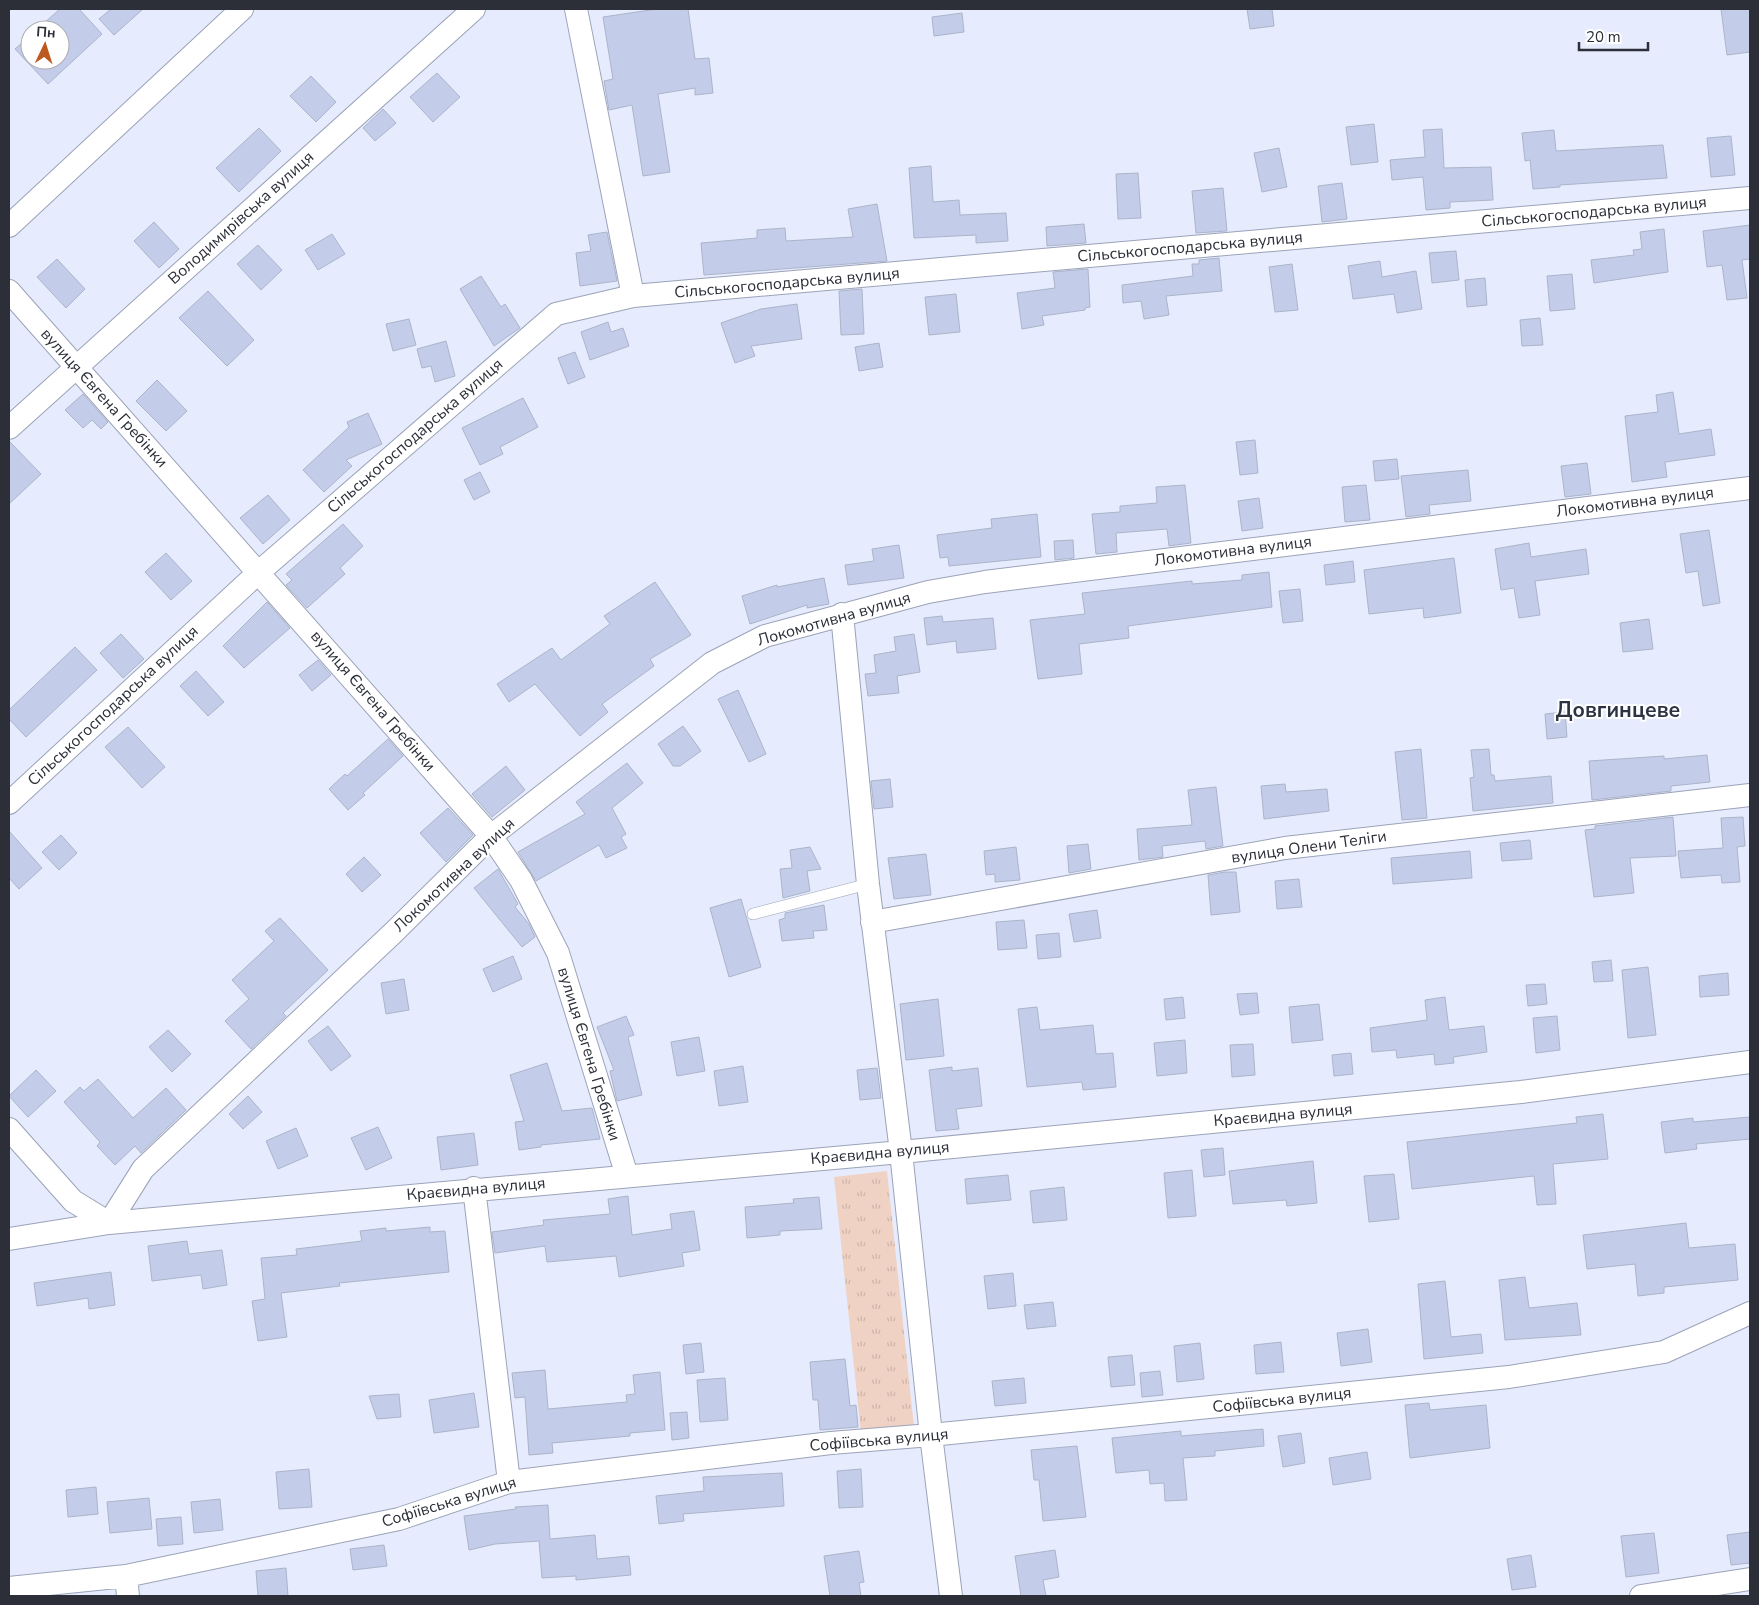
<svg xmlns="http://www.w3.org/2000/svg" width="1759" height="1605" font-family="'Nunito Sans',sans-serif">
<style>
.grass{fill:url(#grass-tufts)}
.building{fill:#c3cdea;stroke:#acb4c9}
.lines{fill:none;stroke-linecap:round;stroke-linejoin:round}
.lane-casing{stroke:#9ca3b8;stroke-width:12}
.street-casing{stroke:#9ca3b8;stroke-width:24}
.lane{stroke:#fff;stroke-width:11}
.street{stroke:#fff;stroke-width:22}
.labels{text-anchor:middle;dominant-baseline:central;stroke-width:4;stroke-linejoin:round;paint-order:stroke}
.street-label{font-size:16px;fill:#2c2f38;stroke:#fff}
.district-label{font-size:21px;font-weight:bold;fill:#2d3343;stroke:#fff}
</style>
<defs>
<pattern id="grass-tufts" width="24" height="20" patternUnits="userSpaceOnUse" patternTransform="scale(1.25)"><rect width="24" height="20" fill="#f0d2c4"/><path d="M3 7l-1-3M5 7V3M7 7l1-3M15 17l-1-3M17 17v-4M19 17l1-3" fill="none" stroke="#ceb5a9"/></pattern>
</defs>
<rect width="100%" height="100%" fill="#e6ecfe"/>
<path class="grass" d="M887,1171l27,256 -53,6 -27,-256z"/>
<path class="building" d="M60,9h19l23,25 -54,50 -33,-35 15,-13v24h30v-30h-24z
M111,9h32l-29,26 -15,-16z
M657,9h31l7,50 14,-1 4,35 -18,2v-7l-37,6 12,78 -27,4 -11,-71 -23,5 -5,-29 9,-2 -10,-62z
M1247,9h25l2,17 -24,3z
M1721,9h29v43l-23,3z
M962,13l2,19 -30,4 -2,-19z
M437,73l23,24 -27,25 -23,-25z
M311,76l25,26 -20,20 -26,-26z
M383,109l13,14 -21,18 -12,-13z
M1374,124l4,38 -27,3 -5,-38z
M259,128l22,23 -42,41 -23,-24z
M1442,129l2,39 47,-1 2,33 -43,2v6l-24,2 -3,-33 -31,3 -2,-20 35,-3 -2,-27z
M1554,130l2,21 107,-6 4,33 -107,7v2l-27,2 -3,-29 -5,1 -3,-28z
M1731,136l4,39 -24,2 -4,-39z
M1279,148l8,39 -25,5 -8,-39z
M931,166l2,36 26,-2 1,15 46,-2 2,28 -32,2v-8l-62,3 -5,-70z
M1138,173l3,45 -23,1 -2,-45z
M1342,183l5,36 -25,3 -4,-36z
M1223,188l4,43 -31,2 -4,-42z
M877,204l10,57 -183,14 -3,-32 56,-5v-8l28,-2 1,13 67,-4 -5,-28z
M154,222l25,27 -20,19 -25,-27z
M1084,224l2,19 -39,3 -1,-19z
M1750,225v34l-8,1 5,38 -20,2 -5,-35 -15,2 -4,-36z
M1664,229l4,43 -74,11 -3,-23 43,-5 -1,-5 9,-1 -2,-17z
M607,232l10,49 -37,5 -4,-33 15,-2 -3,-16z
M332,234l13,20 -27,16 -13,-20z
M258,245l24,25 -21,20 -24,-26z
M1456,251l3,29 -27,3 -3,-30z
M1219,258l3,33 -56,5 3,19 -25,4 -3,-18 -18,2 -1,-18 71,-9 -1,-12h7v-4z
M57,259l28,30 -19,19 -29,-31z
M1380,261l2,16 34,-6 6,38 -25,4 -3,-19 -41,5 -5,-33z
M1292,264l6,46 -23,2 -6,-45z
M1088,269l2,38 -5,1v2l-43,6 2,9 -22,4 -5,-36 38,-5 -2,-16z
M1572,274l3,35 -25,2 -3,-35z
M481,276l20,31 4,-3 15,24 -26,18 -34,-57z
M1485,278l2,27 -20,2 -2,-27z
M862,289l2,45 -23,1 -2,-44z
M208,291l46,49 -27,26 -48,-48z
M956,294l4,38 -31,3 -4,-38z
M797,304l5,35 -51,7 4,10 -20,7 -14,-40 40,-14z
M1540,318l3,27 -21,1 -2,-26z
M409,319l7,26 -23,6 -7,-27z
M608,322l3,10 12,-4 6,18 -39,14 -9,-28z
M446,341l9,35 -20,6 -4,-16 -9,2 -5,-19z
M879,343l4,24 -24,4 -4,-24z
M575,352l10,25 -17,7 -10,-26z
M157,380l30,31 -21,20 -30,-30z
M1673,392l6,42 32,-5 4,26 -50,7 2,15 -35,5 -7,-66 33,-4 -2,-17z
M83,394l25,28 -7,7 -9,-9 -9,8 -18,-18z
M523,398l15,29 -38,20 3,7 -23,11 -18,-37z
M368,413l14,31 -36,16 6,6 -28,26 -21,-22 46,-43 -2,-5z
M1255,440l3,33 -18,2 -4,-33z
M9,441l32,33 -32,30z
M1397,459l2,20 -24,2 -2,-20z
M1587,463l4,31 -26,3 -4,-31z
M1468,470l3,31 -42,4 1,9 -24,3 -5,-41z
M480,472l10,20 -16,8 -10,-20z
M1185,485l6,58 -22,3 -2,-17 -51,4 1,19 -21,2 -4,-40 28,-2v-6l37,-3 -1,-16z
M1366,485l4,35 -25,2 -3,-35z
M268,495l22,25 -27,24 -23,-26z
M1259,498l4,30 -21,3 -4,-30z
M1037,514l4,43 -92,9 -1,-9 -8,1 -3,-23 55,-7 -1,-9z
M343,524l20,22 -23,22 5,6 -38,34 -21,-23 6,-5 -6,-6z
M1709,530l11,73 -17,3 -5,-35 -12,2 -6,-39z
M1073,540l1,18 -19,2 -1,-19z
M1529,543l2,14 55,-8 3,25 -54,7 5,34 -21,3 -5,-30 -13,2 -6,-41z
M899,545l5,33 -56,7 -3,-20 29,-4 -2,-12z
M166,553l26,28 -21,19 -26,-28z
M1454,558l7,55 -37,5 -1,-10 -54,6 -5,-44z
M1353,561l2,21 -29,3 -2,-20z
M1269,572l3,35 -144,19 1,12 -50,6 3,30 -44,5 -8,-59 55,-6 -3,-21 110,-12v3l50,-4v-5z
M824,578l5,26 -22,4v-3l-57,19 -8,-28 35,-11v2z
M655,582l36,53 -41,24 4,7 -52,38 6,8 -28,24 -45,-52 -26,18 -12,-18 55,-36 9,12 49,-36 -6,-8z
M1300,589l3,32 -20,2 -4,-32z
M267,602l23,26 -46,40 -21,-22z
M942,616l1,6 50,-4 3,31 -39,4 -1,-12 -29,4 -3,-27z
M1649,619l4,30 -30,3 -3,-29z
M121,634l23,25 -21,19 -23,-25z
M914,634l6,38 -23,4 2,17 -31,3 -3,-22 11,-1 -2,-18 22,-4 -2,-14z
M75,647l22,23 -71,67 -17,-18v-9z
M318,660l13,15 -19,16 -13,-16z
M196,671l28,31 -16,14 -28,-30z
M738,690l28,64 -17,8 -31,-63z
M1565,712l2,25 -20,2 -2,-25z
M683,726l18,25 -21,15h-7l-15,-22z
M128,727l37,40 -23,21 -37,-41z
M388,739l15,17 -40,37 2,2 -17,15 -19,-21 16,-15 2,2z
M1421,749l6,69 -25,2 -7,-68z
M1489,749l2,26h3l1,6 56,-5 2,27 -80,8 -3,-33 4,-1 -3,-27z
M1707,755l3,27 -39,4v5l-79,9 -3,-39 75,-5v3z
M627,763l16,20 -31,25 14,26 -5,3 6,11 -21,10 -7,-13 -63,36 -18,-29 67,-38 -9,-12z
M506,766l19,24 -33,27 -20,-23z
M890,779l3,28 -19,2 -3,-28z
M1285,784l1,8 41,-3 2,22 -65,8 -3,-33z
M1216,787l7,59 -17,3 -1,-8 -43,5 1,11 -24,3 -2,-31 55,-4 -4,-35z
M448,808l25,27 -27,27 -26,-29z
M1673,817l3,39 -46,2 4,35 -40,4 -9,-67 10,-1v-3z
M1743,817l2,29 -8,1 3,35 -18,1 -1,-8 -40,3 -3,-27 45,-3 -2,-30z
M9,831l33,37 -23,21 -10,-11z
M61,835l16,18 -18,17 -17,-18z
M1530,840l2,19 -30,2 -2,-18z
M1088,844l3,25 -22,4 -2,-27z
M810,847l11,22 -14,2 3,20 -27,7 -3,-29 12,-1 -2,-18z
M1016,847l4,33 -25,2v-8l-9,1 -2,-24z
M1470,851l2,27 -79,6 -2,-26z
M926,854l5,41 -37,4 -6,-41z
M364,857l17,18 -19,17 -16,-18z
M498,869l20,35 -3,3 14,17 6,13 -13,10 -48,-59z
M1225,872h11l4,40 -29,3 -3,-40z
M1299,879l3,28 -25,2 -2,-28z
M741,899l20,68 -32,10 -19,-69z
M824,905l3,25 -14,1 1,7 -32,3 -3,-21 6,-2v-5z
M1097,910l4,28 -27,4 -5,-28z
M280,918l48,52 -45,43 3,3 -35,33 -26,-28 24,-22 -17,-19 42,-39 -9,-10z
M1024,920l3,28 -29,2 -2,-28z
M1059,933l2,24 -23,2 -2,-24z
M513,956l9,23 -29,13 -10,-23z
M1611,960l2,21 -19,1 -2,-20z
M1648,967l8,68 -28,3 -6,-68z
M1728,973l1,22 -29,2 -1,-21z
M404,979l5,31 -23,4 -5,-31z
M1545,984l2,20 -19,2 -2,-21z
M1257,993l2,20 -19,2 -3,-21z
M1183,997l2,21 -19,2 -2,-21z
M1445,997l4,33 35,-4 3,26 -34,5 1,6 -19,2 -1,-11 -37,4 -1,-8 -24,2 -2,-24 57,-8 -2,-20z
M938,999l6,57 -38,4 -6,-56z
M1319,1004l4,36 -31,3 -3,-36z
M1037,1007l3,23 53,-5 3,29 17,-1 3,34 -33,3 -1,-8 -55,5 -9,-78z
M626,1016l8,19 -6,2 14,58 -25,6 -7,-30 4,-1 -17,-43z
M1557,1016l3,34 -24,3 -3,-35z
M328,1026l23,30 -20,15 -23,-30z
M168,1030l23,24 -19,18 -23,-25z
M699,1037l6,34 -28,5 -6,-34z
M1185,1040l2,33 -30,3 -3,-33z
M1253,1044l2,31 -23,2 -2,-32z
M1351,1053l2,21 -19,2 -2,-21z
M547,1063l15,48 30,-3 8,31 -59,6v2l-22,3 -4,-28 9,-1 -14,-46z
M743,1066l5,36 -29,4 -5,-35z
M952,1067v4l26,-3 4,38 -26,3 3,20 -23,2 -7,-61z
M877,1068l4,30 -21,2 -3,-30z
M36,1070l20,21 -28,26 -19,-21z
M98,1079l35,39 33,-30 20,22 -45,43 -6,-7 -20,19 -18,-19 3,-4 -36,-40 16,-15 4,4z
M248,1096l14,16 -19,17 -14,-15z
M1603,1114l5,45 -55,5 3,40 -19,1 -3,-29 -122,13 -5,-47 170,-19 -1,-6z
M1750,1117v22l-54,5 1,5 -32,4 -4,-31 32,-4v4z
M378,1127l14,31 -26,12 -15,-32z
M296,1128l12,28 -30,13 -12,-28z
M474,1133l4,32 -37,5 -4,-33z
M1223,1148l2,27 -21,2 -3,-27z
M1313,1161l4,42 -30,3 -1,-6 -53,4 -4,-33z
M1192,1170l4,46 -28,2 -4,-45z
M1394,1174l5,45 -30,3 -5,-46z
M1008,1175l3,25 -44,4 -2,-25z
M1064,1187l3,33 -34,3 -3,-32z
M628,1196l4,39 40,-6 -2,-15 24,-3 6,39 -18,3 2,13 -65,11 -3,-21 -69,6 -2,-16 -50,7 -3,-21 52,-7 -1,-5 67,-6 -2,-15z
M819,1197l3,32 -42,2v4l-33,3 -2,-31 49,-4 -1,-4z
M1686,1223l3,25 46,-4 3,36 -74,7v6l-26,3 -3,-32 -48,5 -4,-34z
M430,1227v5l15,-1 4,41 -110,11 1,3 -59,7 6,44 -29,4 -6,-40 13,-2 -4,-41 36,-3 -1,-6 66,-8 -2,-10 26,-3v3z
M187,1241l2,13 33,-4 5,35 -24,4 -2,-14 -49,6 -4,-35z
M111,1272l4,33 -26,4 -1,-11 -51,8 -3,-23z
M1013,1273l3,33 -28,3 -4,-33z
M1525,1277l4,31 48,-5 4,32 -76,5 -6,-60z
M1445,1281l6,56 30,-3 2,19 -59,6 -6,-75z
M1053,1302l3,24 -29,3 -3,-24z
M1368,1329l4,33 -31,4 -4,-33z
M1281,1342l3,30 -28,2 -2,-29z
M701,1343l3,29 -18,2 -3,-29z
M1200,1343l4,36 -27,3 -3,-36z
M1132,1355l3,30 -24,2 -3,-30z
M845,1359l5,47 6,-1 2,22 -38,3 -2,-30h-5l-3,-38z
M545,1370l3,39 79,-7 -1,-7 9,-1 -2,-19 27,-3 5,58 -35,3v3l-78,7 1,10 -24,2 -4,-58 -10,1 -3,-25z
M1160,1371l3,24 -21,2 -2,-24z
M725,1378l3,42 -28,2 -3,-42z
M1024,1378l2,25 -31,3 -3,-25z
M474,1393l5,34 -45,6 -5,-33z
M399,1394l2,23 -24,2 -8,-23z
M1429,1403l1,7 56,-5 4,43 -80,10 -5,-53z
M687,1412l2,26 -17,2 -2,-27z
M1263,1429l1,17 -49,5v5l-32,2 4,42 -22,1 -1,-18 -14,1 -1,-14 -33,3 -4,-35 69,-7v5z
M1301,1433l4,30 -22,4 -5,-31z
M1077,1446l9,71 -43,4 -4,-41h-5l-3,-30z
M1367,1452l4,27 -38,6 -4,-27z
M309,1469l3,38 -33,2 -3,-37z
M861,1469l2,38 -24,1 -2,-37z
M782,1473l2,33 -101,8 1,7 -25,3 -3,-28 48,-5 -1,-14z
M96,1487l2,27 -30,3 -2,-27z
M149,1498l3,31 -42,4 -3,-31z
M220,1499l3,31 -29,3 -3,-31z
M548,1505l2,34 45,-4 2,24 32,-3 2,19 -55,5v-4l-34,2 -3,-37 -44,3 -26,6 -5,-34 52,-7 -1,-2z
M181,1517l2,27 -25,2 -2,-27z
M1750,1532v31l-19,2 -4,-30z
M1654,1533l5,40 -33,4 -5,-41z
M384,1545l3,21 -34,4 -3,-21z
M1055,1550l4,27 -16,3 3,16h-25l-6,-40z
M859,1551l5,31 -5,1 2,13h-31l-6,-40z
M1531,1555l5,32 -24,3 -5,-31z
M286,1568l2,28h-30l-2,-25z"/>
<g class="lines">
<defs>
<path id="lane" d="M753,914l115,-30"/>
<path id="street" d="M576,9l57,287
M9,226l233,-217
M9,291l482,545 30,44 37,73 69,223
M9,428l465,-419
M842,614l26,270 33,268 30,283 20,161
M9,803l250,-231 297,-258 77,-18 1117,-98
M872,922l413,-74 465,-53
M9,1129l64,72 36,22 34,-54 251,-237 97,-96 221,-173 53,-27 163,-44 57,-10 765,-94
M474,1188l35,294
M9,1239l100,-16 792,-71 620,-60 229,-30
M126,1576l2,20
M9,1588l117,-12 273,-57 110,-37 322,-39 100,-8 578,-58 155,-25 86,-39
M1641,1596l109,-17"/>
</defs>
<use href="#lane" class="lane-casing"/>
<use href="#street" class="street-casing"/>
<use href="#lane" class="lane"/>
<use href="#street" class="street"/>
</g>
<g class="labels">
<g class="street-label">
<text transform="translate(1594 212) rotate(-5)">Сільськогосподарська вулиця</text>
<text transform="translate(241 218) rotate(-42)">Володимирівська вулиця</text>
<text transform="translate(1190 247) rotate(-5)">Сільськогосподарська вулиця</text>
<text transform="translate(787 283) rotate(-5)">Сільськогосподарська вулиця</text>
<text transform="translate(104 398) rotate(48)">вулиця Євгена Гребінки</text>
<text transform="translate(415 436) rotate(-41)">Сільськогосподарська вулиця</text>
<text transform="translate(1635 502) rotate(-7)">Локомотивна вулиця</text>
<text transform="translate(1233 551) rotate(-7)">Локомотивна вулиця</text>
<text transform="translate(834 619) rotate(-16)">Локомотивна вулиця</text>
<text transform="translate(373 701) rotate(49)">вулиця Євгена Гребінки</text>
<text transform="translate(113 706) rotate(-43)">Сільськогосподарська вулиця</text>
<text transform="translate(1309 847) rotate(-8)">вулиця Олени Теліги</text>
<text transform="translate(454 875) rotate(-43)">Локомотивна вулиця</text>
<text transform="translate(589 1054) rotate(73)">вулиця Євгена Гребінки</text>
<text transform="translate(1283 1115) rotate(-5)">Краєвидна вулиця</text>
<text transform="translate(880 1153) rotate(-5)">Краєвидна вулиця</text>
<text transform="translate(476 1189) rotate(-5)">Краєвидна вулиця</text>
<text transform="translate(1282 1400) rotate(-6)">Софіївська вулиця</text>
<text transform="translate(879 1440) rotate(-5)">Софіївська вулиця</text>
<text transform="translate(449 1502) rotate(-17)">Софіївська вулиця</text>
</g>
<g class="district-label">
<text x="1618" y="710">Довгинцеве</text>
</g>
</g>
<rect width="1759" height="1605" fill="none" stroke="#2c2f38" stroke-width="20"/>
<g transform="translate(45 45) rotate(4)"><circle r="24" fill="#ffffff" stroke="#abacaf"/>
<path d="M0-4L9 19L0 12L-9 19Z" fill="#bc5921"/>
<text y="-8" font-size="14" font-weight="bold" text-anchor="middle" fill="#2c2f38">Пн</text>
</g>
<path d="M1579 42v8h69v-8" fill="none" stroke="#2c2f38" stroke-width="2.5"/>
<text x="1586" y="42" font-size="15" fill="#2c2f38" stroke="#ffffff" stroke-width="4" paint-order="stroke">20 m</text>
</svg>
